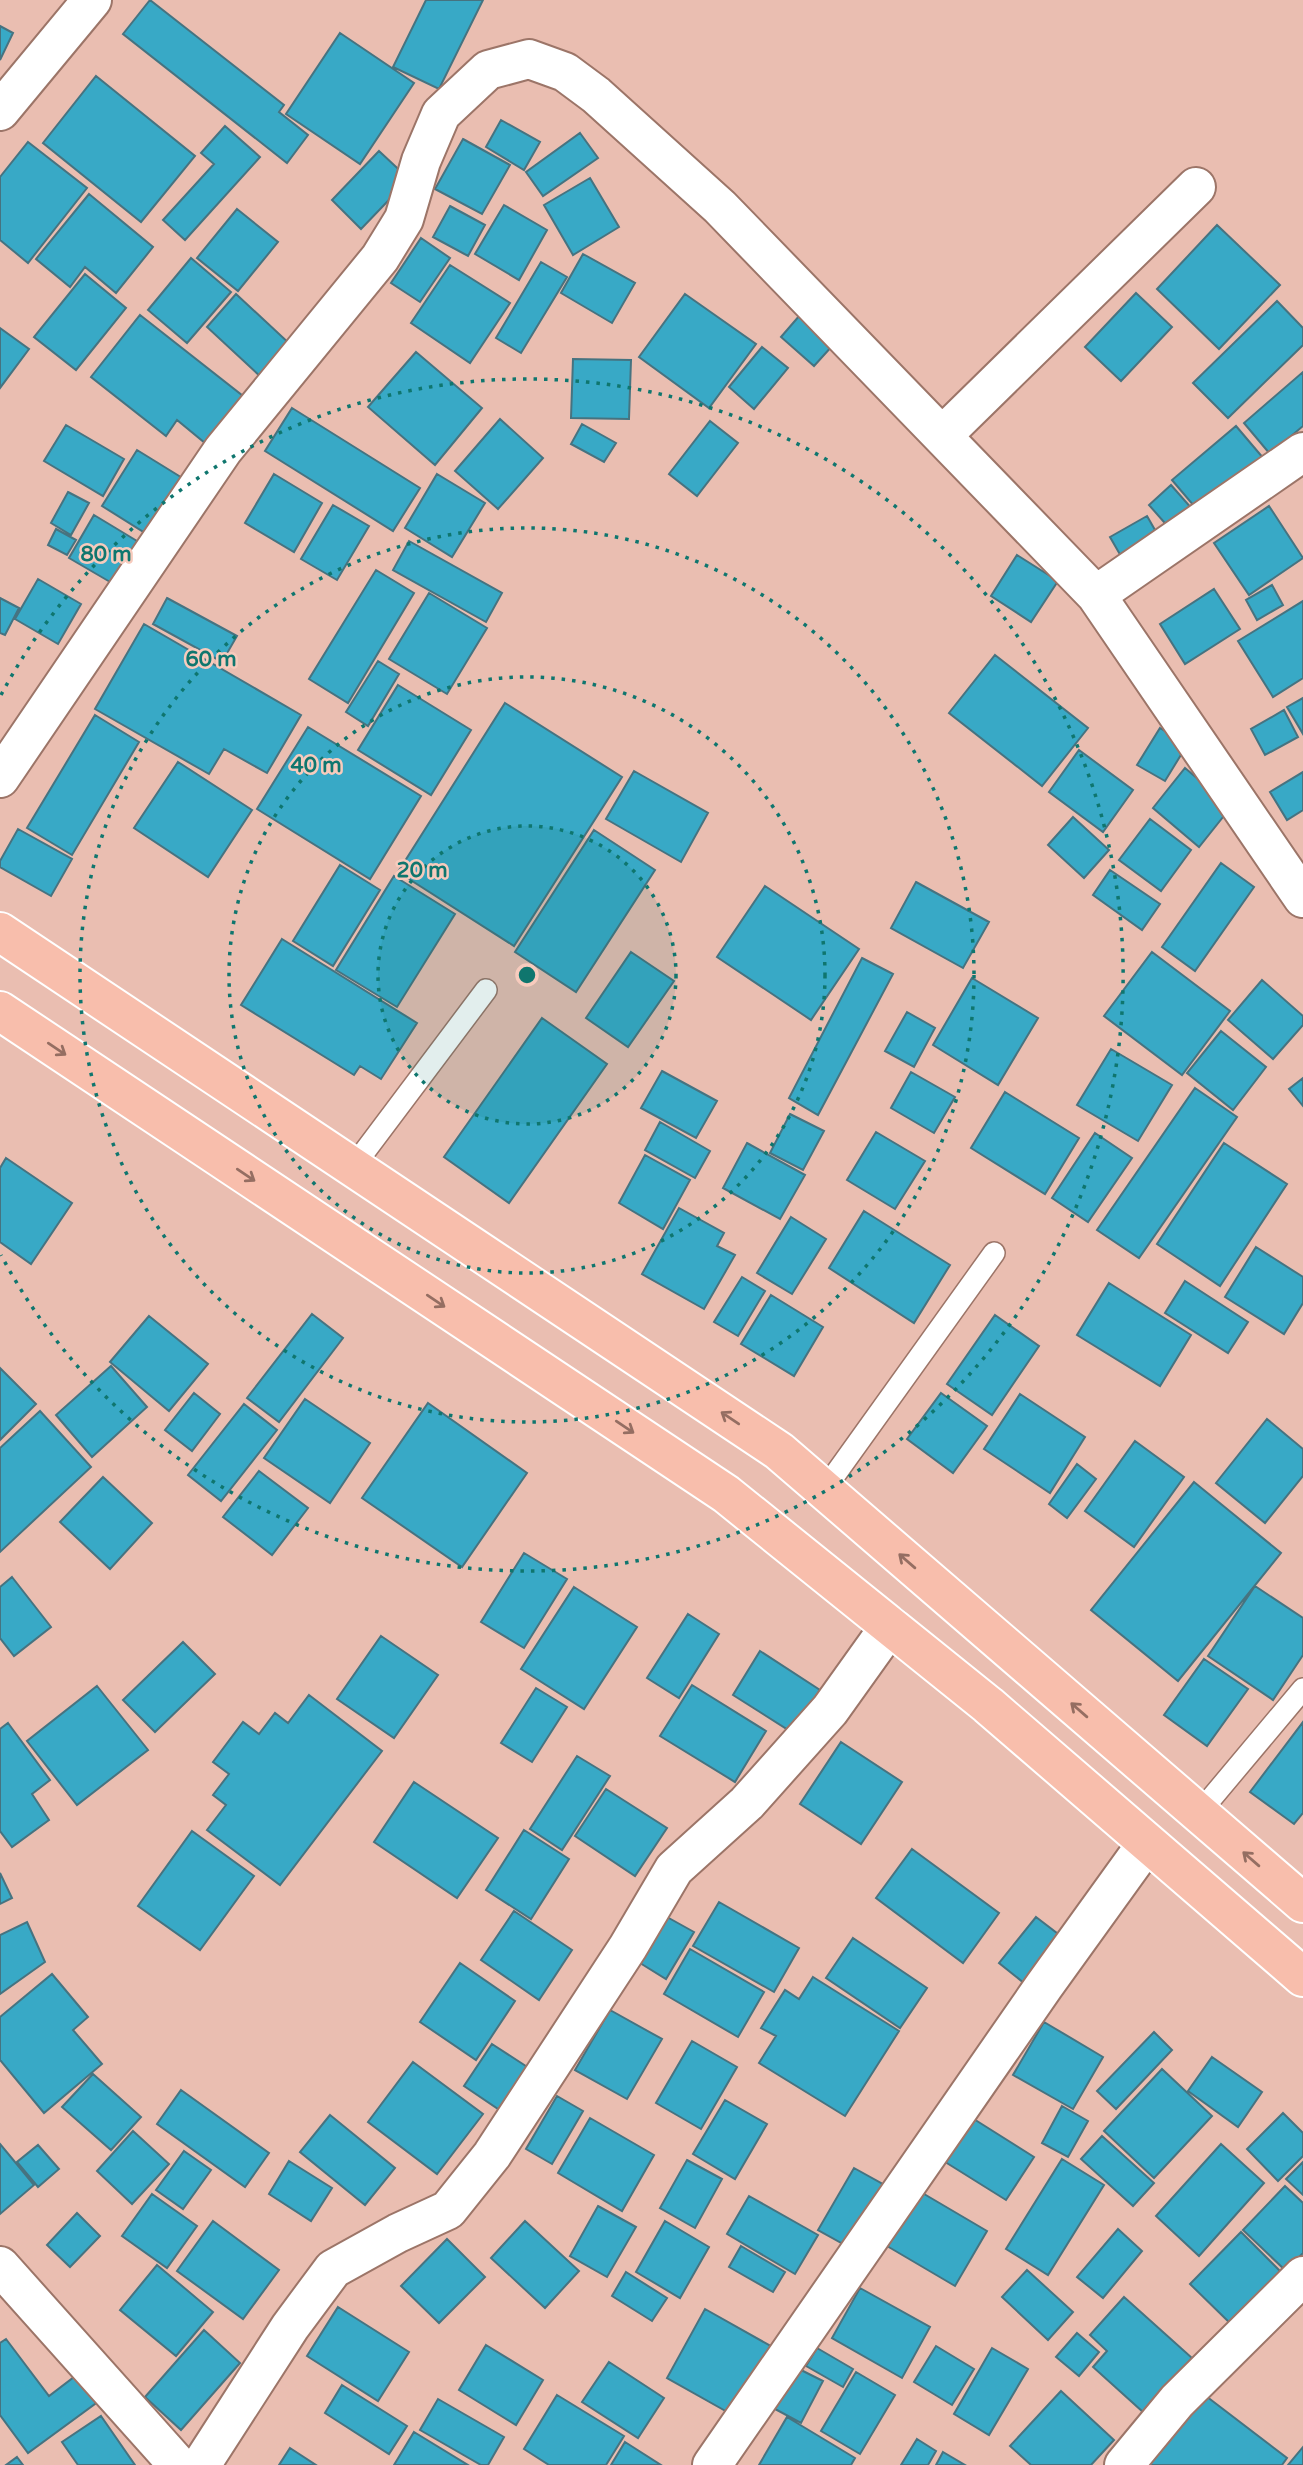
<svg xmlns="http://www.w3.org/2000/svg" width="1303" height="2465" font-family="'Varela Round',sans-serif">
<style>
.building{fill:#38a9c6;stroke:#467380;stroke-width:2}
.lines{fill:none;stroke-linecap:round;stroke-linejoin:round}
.lane-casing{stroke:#9c7568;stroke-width:24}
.street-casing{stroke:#9c7568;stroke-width:42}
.primary-casing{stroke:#fff;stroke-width:42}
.lane{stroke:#fff;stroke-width:21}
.street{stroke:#fff;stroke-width:38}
.primary{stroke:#f8beac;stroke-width:38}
.oneway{stroke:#956e62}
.ring{fill:none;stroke:#0f766e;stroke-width:3.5;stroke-dasharray:3.5 7}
.centre{fill:#0f766e;stroke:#f7cbbd;stroke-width:3.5}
.ring-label{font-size:21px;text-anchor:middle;font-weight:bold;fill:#0f766e;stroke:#f7cbbd;stroke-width:5;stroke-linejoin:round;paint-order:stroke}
</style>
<rect width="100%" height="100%" fill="#eabeb1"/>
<path class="building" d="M150,0l134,105 -5,7 29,23 -21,28 -164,-129z
M426,0h57l-44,89 -46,-22z
M0,26l13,7 -13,27z
M340,33l74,50 -54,81 -74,-50z
M96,76l99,80 -54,66 -98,-79z
M501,120l39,22 -16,28 -38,-23z
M225,126l35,31 -75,83 -22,-20 51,-56 -13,-11z
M580,133l18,25 -55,38 -17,-24z
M463,139l47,26 -28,49 -47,-25z
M28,142l59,46 -59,75 -28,-23v-63z
M379,151l30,28 -48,50 -29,-29z
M590,178l29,49 -46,28 -29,-50z
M89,194l64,53 -37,46 -31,-26 -15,20 -34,-28z
M504,205l43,25 -28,50 -44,-26z
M450,206l35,19 -17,31 -35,-19z
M237,209l41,33 -40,49 -41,-33z
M1217,225l63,60 -61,64 -62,-60z
M421,238l29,20 -30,44 -29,-19z
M583,254l52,29 -23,40 -51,-30z
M191,258l40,34 -44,51 -39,-33z
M541,262l26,15 -46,76 -25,-15z
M450,265l60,38 -40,60 -59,-40z
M85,274l41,34 -50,62 -42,-33z
M1136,293l36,34 -51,54 -36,-34z
M236,294l56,52 -30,32 -55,-51z
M685,294l71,50 -47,64 -70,-51z
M1277,301l26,27v17l-75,73 -35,-35z
M140,315l103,81 -38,47 -28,-23 -11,16 -75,-59z
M800,315l33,30 -19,21 -33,-29z
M0,328l29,21 -29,39z
M762,347l26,21 -34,41 -25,-22z
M416,352l66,56 -47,57 -67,-58z
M573,359l58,1 -2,59 -58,-1z
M1303,372v54l-33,28 -26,-31z
M292,408l128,80 -27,43 -128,-80z
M500,419l43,39 -45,51 -43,-38z
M710,421l28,22 -41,53 -28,-22z
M582,424l34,19 -12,19 -33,-18z
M66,425l58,34 -21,37 -59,-35z
M1236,426l28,33 -64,54 -28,-33z
M137,450l47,29 -34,57 -48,-30z
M274,474l48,29 -28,49 -49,-29z
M437,474l48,29 -33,54 -47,-29z
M1171,485l22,25 -22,20 -22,-25z
M68,492l21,11 -18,32 -20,-12z
M333,505l36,21 -32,54 -36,-21z
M1269,506l34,52 -54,37 -35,-52z
M94,515l48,29 -25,42 -48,-28z
M1147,516l12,21 -37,21 -12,-21z
M56,529l20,11 -9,15 -19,-10z
M409,541l93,52 -16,29 -93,-52z
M1017,555l41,26 -27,41 -40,-26z
M376,570l38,23 -66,110 -39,-24z
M38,579l43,25 -23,40 -43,-25z
M1272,585l11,20 -26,15 -11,-20z
M1214,589l26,40 -55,35 -25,-40z
M429,593l58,35 -40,66 -58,-35z
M0,598l19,10 -14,27 -5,-2z
M167,598l70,38 -15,26 -69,-38z
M1303,601v77l-30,19 -35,-56z
M144,624l157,91 -34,58 -43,-24 -15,25 -114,-65z
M995,655l93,73 -46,58 -93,-73z
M378,661l21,13 -31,52 -22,-14z
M398,685l73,45 -40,65 -73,-45z
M1303,698v36l-16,-27z
M505,703l117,74 -108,169 -116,-74z
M1284,710l14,27 -33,18 -14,-26z
M95,715l44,27 -67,113 -45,-27z
M308,727l113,69 -51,83 -113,-70z
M1160,728l27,17 -22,36 -28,-16z
M1079,750l54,40 -30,42 -54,-40z
M178,762l74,48 -44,67 -74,-49z
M1185,768l46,39 -32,40 -46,-39z
M634,771l74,42 -27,49 -75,-43z
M1303,772v38l-16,10 -17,-28z
M1073,817l36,33 -25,28 -36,-33z
M1150,819l41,31 -30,41 -42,-31z
M18,829l54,30 -21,37 -51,-29v-6z
M594,830l61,40 -79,122 -61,-40z
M1221,863l33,24 -59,84 -33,-24z
M340,865l40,25 -47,76 -40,-25z
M1110,870l50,34 -18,26 -49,-35z
M394,876l61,38 -58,93 -61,-37z
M916,882l73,40 -26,46 -72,-40z
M765,886l94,63 -48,71 -94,-63z
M282,939l135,84 -36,56 -21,-13 -6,9 -113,-70z
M631,952l43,29 -46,66 -42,-29z
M1152,952l78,59 -48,64 -78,-59z
M862,958l31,16 -75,141 -29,-17z
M972,978l66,40 -40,67 -65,-40z
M1262,980l41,36v9l-30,34 -45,-39z
M907,1012l28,16 -21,39 -29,-16z
M542,1018l65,46 -98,139 -65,-46z
M1221,1031l45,36 -33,43 -46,-37z
M1111,1049l61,36 -34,56 -61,-36z
M662,1071l55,30 -21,37 -55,-30z
M911,1072l44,25 -21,36 -43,-25z
M1303,1078v28l-14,-17z
M1195,1088l42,29 -98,141 -42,-28z
M1005,1092l74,46 -34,56 -74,-46z
M790,1114l34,17 -21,39 -33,-17z
M660,1122l50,29 -15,27 -50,-28z
M876,1132l49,29 -30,48 -48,-29z
M1095,1133l37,25 -44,64 -36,-24z
M747,1143l58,32 -25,44 -57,-31z
M1224,1143l63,41 -67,102 -63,-42z
M645,1155l45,25 -27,49 -44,-26z
M6,1158l66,45 -41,61 -31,-22v-74z
M679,1208l45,25 -7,13 18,9 -31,54 -62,-35z
M864,1211l86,54 -36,58 -85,-55z
M791,1217l35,22 -34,55 -35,-21z
M1256,1247l47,30v26l-19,31 -59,-37z
M742,1277l23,14 -27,45 -24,-14z
M1185,1281l63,41 -20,31 -63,-40z
M1109,1283l82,52 -31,51 -83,-51z
M771,1295l52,32 -29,49 -53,-32z
M312,1314l31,24 -64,84 -32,-24z
M995,1315l44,31 -47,69 -45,-31z
M149,1316l59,48 -39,47 -59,-49z
M111,1366l36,41 -55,50 -36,-42z
M0,1368l36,36 -36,36z
M194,1393l26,21 -28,37 -27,-21z
M941,1393l46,33 -34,47 -46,-34z
M1020,1394l65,43 -35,56 -66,-44z
M305,1399l65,44 -40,60 -66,-45z
M428,1403l99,70 -65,94 -100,-69z
M244,1404l33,26 -56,71 -33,-26z
M40,1411l51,56 -91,85v-104z
M1267,1419l36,30v27l-38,47 -49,-40z
M1135,1441l49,36 -50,70 -49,-36z
M1077,1464l19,15 -29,39 -18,-14z
M259,1471l49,37 -36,47 -49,-38z
M103,1477l49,46 -42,46 -50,-47z
M1194,1482l87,71 -103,128 -87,-71z
M524,1553l43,26 -43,69 -43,-26z
M12,1577l39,50 -37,29 -14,-18v-51z
M1255,1586l48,32v37l-30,45 -65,-44z
M574,1587l63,40 -53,82 -63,-40z
M688,1614l31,20 -40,64 -32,-20z
M381,1636l57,39 -44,63 -57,-39z
M183,1642l32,32 -60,58 -32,-32z
M760,1651l60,39 -27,43 -60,-38z
M1204,1659l44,30 -41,57 -43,-31z
M692,1685l74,46 -31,51 -75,-46z
M97,1686l51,64 -71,55 -50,-64z
M536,1688l31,19 -35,55 -31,-19z
M309,1695l73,56 -102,134 -73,-55 19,-25 -13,-10 16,-21 -16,-12 30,-40 16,12 16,-21 13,10z
M1303,1722v91l-9,11 -44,-32z
M8,1723l42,57 -18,14 17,26 -37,27 -12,-16v-102z
M841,1742l61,40 -41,62 -61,-40z
M577,1756l33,20 -48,74 -32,-21z
M414,1782l84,56 -41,60 -83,-56z
M606,1789l61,39 -32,48 -60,-40z
M524,1830l45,29 -38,60 -45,-29z
M192,1831l62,45 -54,74 -62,-44z
M912,1849l87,64 -36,50 -87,-65z
M0,1873l12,25 -12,6z
M719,1902l80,46 -25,44 -81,-46z
M514,1911l58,39 -33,50 -58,-40z
M667,1917l27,15 -28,47 -26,-16z
M1036,1917l30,23 -37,47 -30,-24z
M27,1922l18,40 -45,32v-59z
M853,1938l74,50 -27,40 -74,-50z
M690,1949l74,43 -26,45 -74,-43z
M460,1963l55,38 -39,59 -56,-38z
M52,1974l36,43 -15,13 29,34 -58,49 -44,-53v-43z
M813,1977l86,54 -54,85 -86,-53 17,-27 -15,-8 24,-38 14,9z
M610,2010l52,29 -35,60 -52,-29z
M1044,2022l59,35 -30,52 -60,-34z
M1154,2032l18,18 -56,59 -19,-18z
M692,2041l45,26 -36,62 -45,-26z
M492,2044l43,28 -28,43 -43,-29z
M1212,2057l50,35 -24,35 -50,-36z
M413,2062l70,52 -46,60 -69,-52z
M1162,2069l50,47 -58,62 -50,-47z
M93,2074l48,43 -30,33 -49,-43z
M181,2090l88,63 -24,34 -88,-63z
M557,2096l26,15 -31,53 -26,-15z
M725,2100l42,24 -32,55 -42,-25z
M1062,2106l26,15 -20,36 -26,-14z
M1283,2113l20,20v23l-25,25 -31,-32z
M330,2115l65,53 -30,37 -65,-53z
M969,2116l65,41 -28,43 -64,-40z
M590,2118l64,37 -32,56 -64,-38z
M133,2131l36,33 -37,40 -35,-33z
M1102,2136l52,47 -21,23 -52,-47z
M0,2144l34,41 -34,29z
M1221,2144l43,39 -65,73 -43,-40z
M38,2145l21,24 -21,18 -21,-25z
M184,2151l27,19 -28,39 -27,-19z
M1062,2159l42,26 -56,90 -42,-26z
M687,2160l35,19 -27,49 -35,-20z
M289,2161l43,27 -21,33 -42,-27z
M1303,2162v33l-17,-16z
M854,2168l34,19 -36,62 -34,-19z
M1285,2186l18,17v50l-17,18 -43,-41z
M919,2191l68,40 -32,55 -68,-40z
M152,2194l45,32 -30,42 -45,-32z
M749,2196l69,39 -23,39 -68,-40z
M598,2206l38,21 -29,50 -37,-21z
M77,2213l23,23 -30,31 -23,-22z
M213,2221l66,49 -36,49 -66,-48z
M525,2221l54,50 -34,37 -54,-50z
M665,2221l44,26 -29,51 -44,-26z
M1118,2229l24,22 -39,47 -26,-21z
M1241,2232l42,42 -50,52 -43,-42z
M447,2239l38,38 -46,46 -38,-37z
M741,2246l44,26 -12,20 -44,-25z
M157,2265l56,47 -37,44 -56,-46z
M1027,2270l46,42 -25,28 -46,-43z
M626,2272l41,26 -15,23 -40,-25z
M860,2288l70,39 -28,51 -70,-40z
M1124,2297l68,61 -49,54 -50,-45 14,-16 -17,-16z
M338,2307l71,45 -31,49 -71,-45z
M705,2309l71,40 -38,69 -71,-40z
M204,2330l36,33 -59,67 -36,-33z
M1077,2333l22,19 -20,24 -23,-19z
M6,2339l43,57 29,-22 21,27 -71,52 -28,-38v-72z
M486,2345l57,35 -27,45 -57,-35z
M936,2346l38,23 -22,36 -38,-23z
M817,2348l36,21 -10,18 -37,-21z
M992,2348l36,21 -39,66 -35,-21z
M609,2362l55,36 -26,40 -56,-36z
M797,2368l26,13 -22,42 -26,-14z
M856,2372l39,23 -35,59 -39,-23z
M342,2385l65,41 -18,28 -64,-41z
M1061,2391l53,49 -23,25h-60l-21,-19z
M1202,2393l85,65 -5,7h-135z
M557,2395l67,41 -18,29h-57l-25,-16z
M438,2399l66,38 -16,28h-7l-61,-35z
M101,2416l34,49h-57l-16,-23z
M787,2417l68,41 -4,7h-92z
M414,2432l54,33h-74z
M917,2439l19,12 -8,14h-27z
M625,2442l36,23h-50z
M1303,2447v18h-15z
M290,2448l26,17h-37z
M943,2452l22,13h-29z
M17,2457l6,8h-17z"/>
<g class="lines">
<defs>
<path id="lane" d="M353,1167l133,-177
M824,1490l170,-237
M1199,1813l104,-124"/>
<path id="street" d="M0,111l92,-111
M942,436l254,-249
M1096,595l207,-143
M0,778l223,-328 157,-192 24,-39 17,-58 20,-47 47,-44 41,-11 36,13 31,23 124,112 376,388 207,303
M0,2266l178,199
M201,2465l89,-138 43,-58 65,-36 50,-23 44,-55 136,-208 46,-78 73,-66 83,-93 60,-84
M712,2465l332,-479 103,-143
M1124,2465l53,-64 126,-125"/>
<path id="primary" d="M0,932l779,519 524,452
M0,1011l726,483 262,211 315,272"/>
</defs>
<use href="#lane" class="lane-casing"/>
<use href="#street" class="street-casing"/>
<use href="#primary" class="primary-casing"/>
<use href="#lane" class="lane"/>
<use href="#street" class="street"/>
<use href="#primary" class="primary"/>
</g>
<defs><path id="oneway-shaft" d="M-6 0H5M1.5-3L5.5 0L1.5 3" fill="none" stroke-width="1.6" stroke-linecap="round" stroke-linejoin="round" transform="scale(1.75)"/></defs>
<g class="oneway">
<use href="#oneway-shaft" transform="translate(57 1049) rotate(34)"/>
<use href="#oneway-shaft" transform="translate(246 1175) rotate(34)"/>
<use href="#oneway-shaft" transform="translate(436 1301) rotate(34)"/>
<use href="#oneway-shaft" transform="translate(730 1418) rotate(-146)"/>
<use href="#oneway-shaft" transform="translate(625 1427) rotate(34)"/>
<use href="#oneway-shaft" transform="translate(907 1561) rotate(-139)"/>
<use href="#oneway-shaft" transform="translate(1079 1710) rotate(-139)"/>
<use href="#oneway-shaft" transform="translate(1251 1859) rotate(-139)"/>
</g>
<circle cx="527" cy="975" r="149" fill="#0f766e" fill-opacity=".12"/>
<g class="ring">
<circle cx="527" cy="975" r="149"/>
<circle cx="527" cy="975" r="298"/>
<circle cx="527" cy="975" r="447"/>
<path d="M1 695A596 596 0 1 1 1 1255"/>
</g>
<circle cx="527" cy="975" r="10" class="centre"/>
<g class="ring-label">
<text x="106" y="561">80 m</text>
<text x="211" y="666">60 m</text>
<text x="316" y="772">40 m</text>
<text x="422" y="877">20 m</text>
</g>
</svg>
